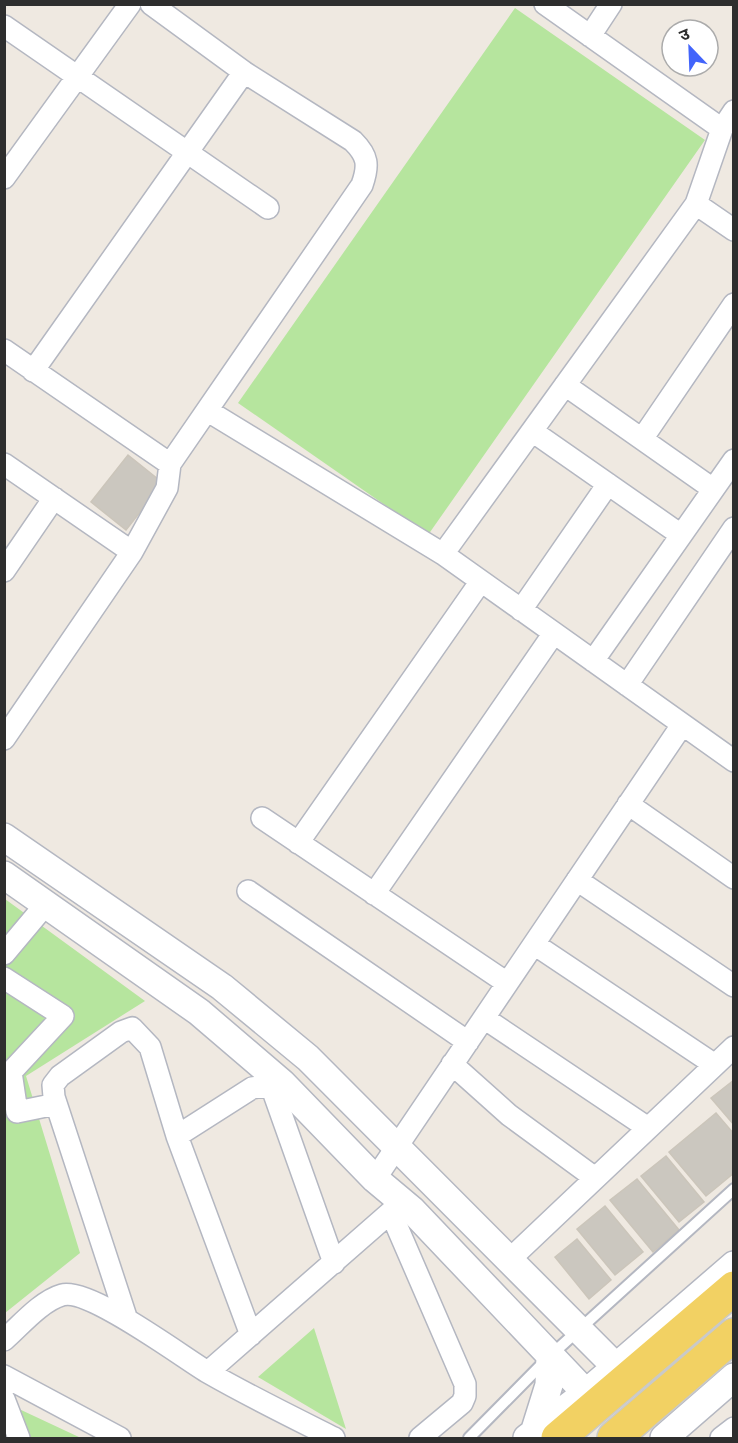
<svg xmlns="http://www.w3.org/2000/svg" width="738" height="1443" font-family="'Work Sans','Noto Sans Devanagari',sans-serif">
<style>
.green{fill:#b6e59e}
.building{fill:#cbc7bf;stroke:#cbc5ba;stroke-width:1.5}
.lines{fill:none;stroke-linecap:round;stroke-linejoin:round}
.service-casing{stroke:#b4b7c1;stroke-width:14}
.minor-casing{stroke:#b4b7c1;stroke-width:24}
.tertiary-casing{stroke:#b4b7c1;stroke-width:30}
.primary-casing{stroke:#c9c9c9;stroke-width:36}
.service{stroke:#fff;stroke-width:10}
.minor{stroke:#fff;stroke-width:21}
.tertiary{stroke:#fff;stroke-width:27}
.primary{stroke:#f2d163;stroke-width:33}
</style>
<rect width="100%" height="100%" fill="#efe9e1"/>
<path class="green" d="M515,8l190,132 -277,395 -190,-132z
M5,899l140,102 -119,75 54,177 -75,60z
M314,1328l32,101 -88,-52z
M19,1409l62,29h-51z"/>
<path class="building" d="M128,455l35,28 -37,47 -35,-28z
M734,1080v45l-23,-27z
M716,1113l18,21v39l-28,23 -37,-44z
M666,1156l38,46 -25,20 -38,-46z
M637,1179l42,51 -26,22 -43,-52z
M605,1206l38,46 -28,23 -38,-46z
M577,1239l34,41 -22,19 -34,-42z"/>
<g class="lines">
<defs>
<path id="service" d="M469,1438l81,-82 184,-167"/>
<path id="minor" d="M545,4l177,125
M4,26l264,182
M590,36l21,-32
M734,111l-12,18 -26,75 -253,350 291,207
M4,178l126,-174
M696,204l38,26
M4,350l166,114
M33,371l211,-299
M565,385l148,104
M208,411l235,143
M532,431l149,104
M642,439l92,-135
M4,464l128,88 -128,187
M132,552l35,-64 3,-24 192,-279c7,-20 6,-29 -9,-44l-109,-69 -93,-68
M4,571l50,-73
M521,610l87,-126
M593,661l141,-201
M627,685l107,-157
M628,804l106,74
M262,818l245,165
M298,843l183,-262
M577,880l157,106
M248,891l220,151
M374,894l180,-261
M534,944l181,121
M4,954l42,-50
M4,978l59,38 -52,56 6,40 39,-8
M484,1018l164,110
M452,1064l57,51 86,63
M177,1136l75,-48 13,-2 8,5 61,172
M375,1179l307,-454
M391,1213l74,171v12l-3,7 -42,35
M509,1260l225,-213
M127,1320l-73,-223 -1,-12 7,-9 61,-44 11,-4 18,19 27,89 74,199
M4,1340c16,-14 37,-39 58,-45 27,-8 120,62 147,78 40,23 83,44 125,65
M208,1372l192,-168
M4,1376l116,62
M4,1399l15,39
M721,1438l13,-10"/>
<path id="tertiary" d="M4,837l218,150 86,71 308,309
M4,875l195,137 83,71 93,96 37,31 174,183
M534,1433l15,-48 1,-29
M527,1438l59,-45 148,-128
M664,1438l70,-61"/>
<path id="primary" d="M558,1438l176,-150
M614,1438l120,-103"/>
</defs>
<use href="#service" class="service-casing"/>
<use href="#minor" class="minor-casing"/>
<use href="#tertiary" class="tertiary-casing"/>
<use href="#primary" class="primary-casing"/>
<use href="#service" class="service"/>
<use href="#minor" class="minor"/>
<use href="#tertiary" class="tertiary"/>
<use href="#primary" class="primary"/>
</g>
<rect width="738" height="1443" fill="none" stroke="#2e2e2e" stroke-width="12"/>
<g transform="translate(690 48) rotate(337)"><circle r="28" fill="#ffffff" stroke="#ababab" stroke-width="1.5"/>
<path d="M0-4.5L10 22L0 15L-10 22Z" fill="#4264fb"/>
<text y="-9" font-size="16" font-weight="bold" text-anchor="middle" fill="#2e2e2e">उ</text>
</g>
</svg>
